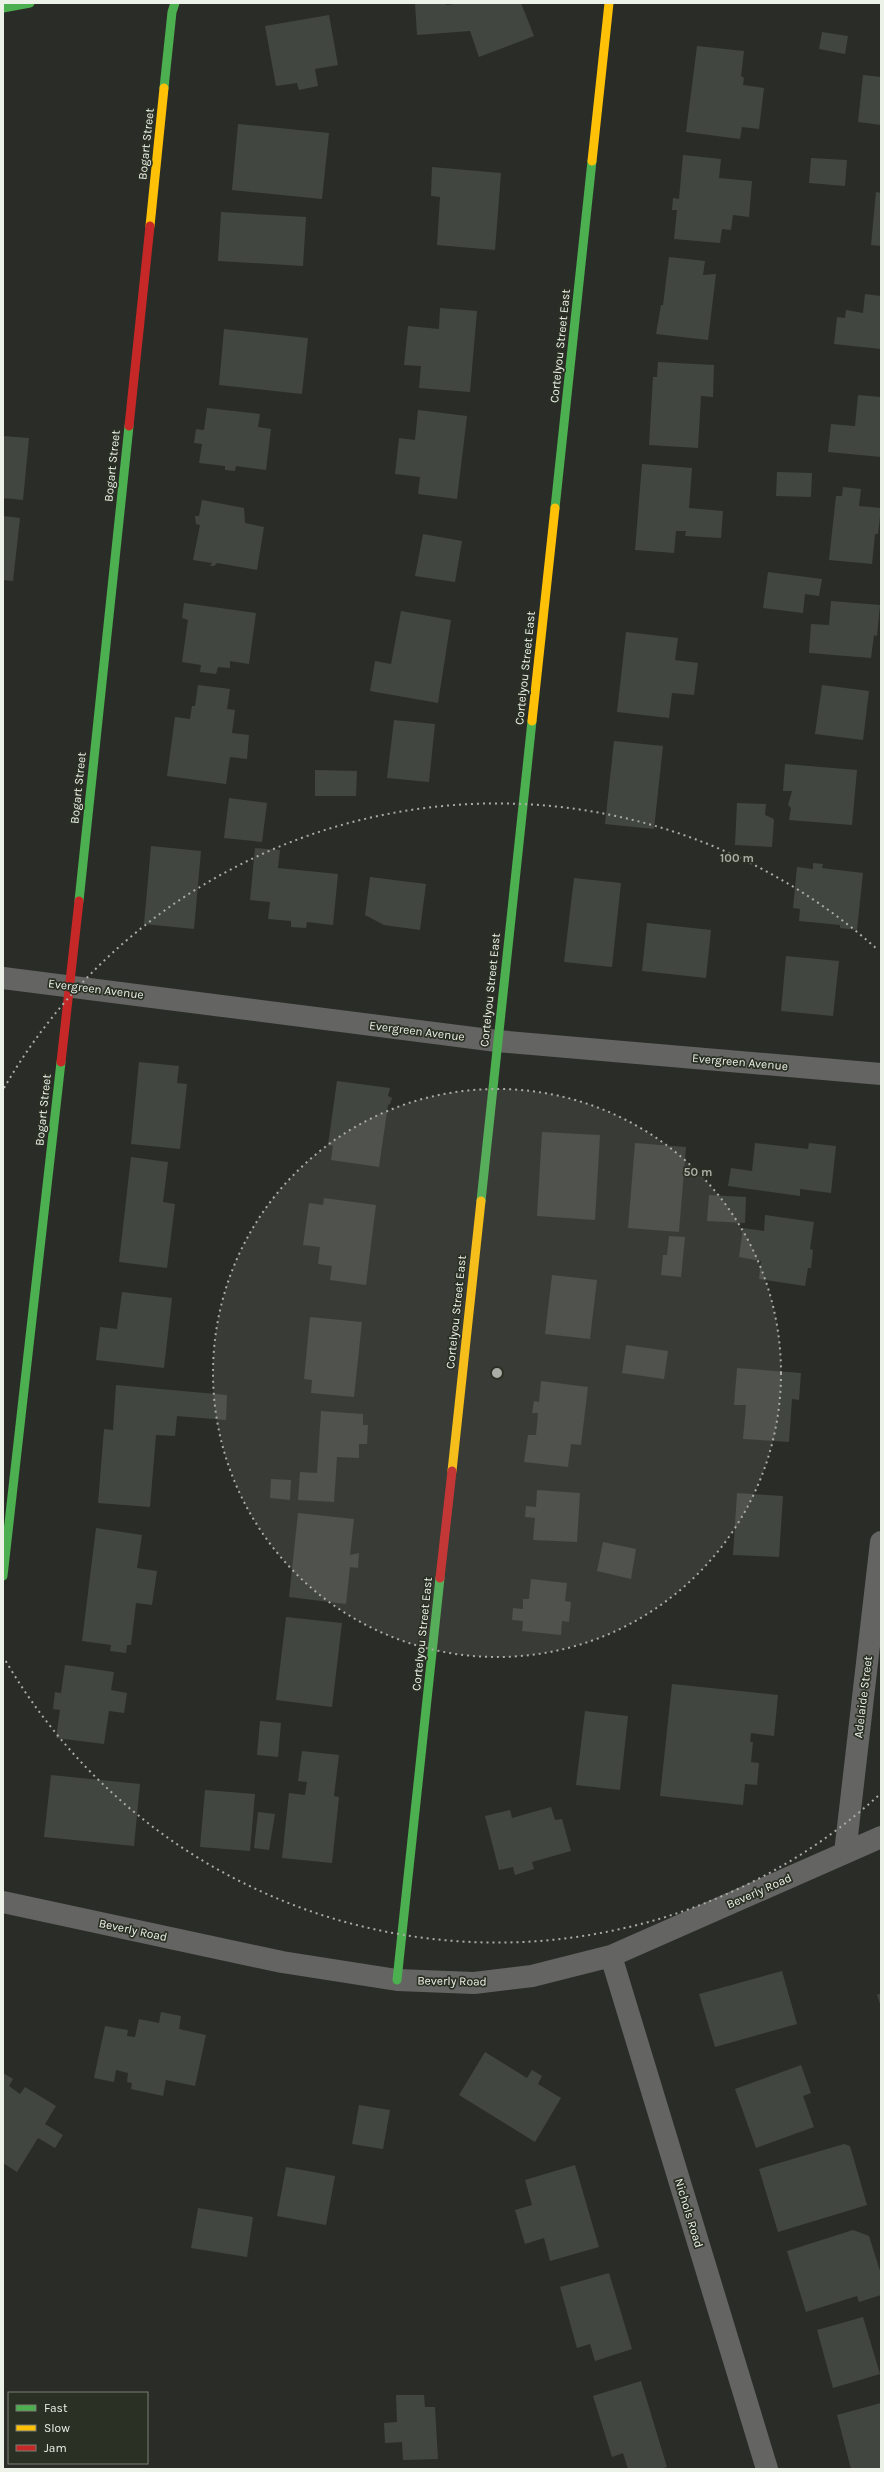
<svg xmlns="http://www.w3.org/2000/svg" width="884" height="2472" font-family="Karla,sans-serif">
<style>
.building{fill:#424641}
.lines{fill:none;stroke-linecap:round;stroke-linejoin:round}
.street{stroke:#646462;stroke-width:22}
.fast{stroke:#4caf50;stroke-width:9}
.slow{stroke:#ffc107;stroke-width:9}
.jam{stroke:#c62828;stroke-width:9}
.ring{fill:none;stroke:#a9ada5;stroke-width:2;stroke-dasharray:2 4}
.labels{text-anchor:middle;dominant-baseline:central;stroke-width:3.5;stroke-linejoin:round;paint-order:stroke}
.street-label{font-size:12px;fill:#edf2e9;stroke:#2a3024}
.centre{fill:#a9ada5;stroke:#2a3024;stroke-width:2}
.ring-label{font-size:12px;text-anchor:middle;font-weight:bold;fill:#a9ada5;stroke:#2a3024;stroke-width:3.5;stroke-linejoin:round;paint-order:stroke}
</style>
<rect width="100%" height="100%" fill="#2a2d27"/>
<path class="building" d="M415,3h31v2l17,-2h58l13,33 -55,21 -9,-26 -53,4z
M329,15l9,50 -23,4 3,17 -19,4 -2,-7 -21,3 -11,-60z
M822,32l26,4 -3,18 -26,-5z
M697,46l47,5 -3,25 3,2 -1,7 21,3 -5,41 -17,-2 -2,12 -54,-7z
M863,75l18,2v48l-23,-3z
M238,124l91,9 -7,66 -90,-9z
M683,155l38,4 -2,19 33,3 -3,36 -16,-2 -2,15 -9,-1 -2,14 -46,-4 3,-29h-5l1,-12 6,1z
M811,158l36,2 -2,26 -36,-3z
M432,167l69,6 -6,77 -58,-5 3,-48 -9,-1z
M876,192l5,1v53l-10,-1z
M221,212l85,5 -3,49 -85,-5z
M669,257l36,4 -2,14 13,-1 -8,66 -52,-6 5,-29h2z
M865,294l16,2v53l-47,-5 3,-27 8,1 1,-8 17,3z
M440,308l37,3 -7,81 -51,-4 2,-22 -17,-1 4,-39 31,3z
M224,329l84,9 -6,56 -83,-9z
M658,362l56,3 -1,32 -12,-1 -3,52 -49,-3 4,-68h4z
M858,395l23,2v60l-53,-5 3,-28 24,2z
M207,408l53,6 -2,13 13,2 -5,41 -30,-4 -1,5 -10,-1v-4l-26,-3 3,-19 -8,-1 2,-14 8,1z
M418,410l49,6 -10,83 -39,-5 2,-17 -25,-3 4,-36 16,2z
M3,436l26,2 -6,62 -20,-2z
M642,464l50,4 -3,40 34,3 -2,27 -36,-2 1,-5h-10l-2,22 -39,-3z
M777,472l35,1 -1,24 -35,-1z
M843,487l18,2 -2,17 22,2 -3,26h-3l-3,30 -43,-4 7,-64h6z
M202,500l42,8 1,15 19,4 -7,43 -40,-7 -3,3h-4l2,-3 -19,-3 7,-35 -4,-1 -1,-8h4z
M3,516l17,2 -7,63 -10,-1z
M423,534l39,7 -7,41 -40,-6z
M768,572l54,7 -3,17 -14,-2 -2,19 -40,-5z
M831,601l49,4 -3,31 -3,-1 -3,23 -62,-5 2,-29 18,1z
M184,603l72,10 -7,51 -19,-3v7l-12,-1 -2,7 -16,-2 1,-7 -19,-3 6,-42 -6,-2z
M401,611l50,9 -13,83 -68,-12 5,-30 16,3z
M626,632l52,6 -3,22 23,3 -4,32 -22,-2 -3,25 -52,-6z
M198,685l32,4 -3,20 8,1 -3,23 17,2 -2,24 -17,-2 -4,27 -59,-8 8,-59 15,2 2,-13h3z
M822,685l47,6 -6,49 -48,-6z
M394,720l41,4 -6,58 -42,-4z
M614,741l49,5 -9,83 -49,-5z
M785,764l72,6 -5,55 -63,-5 2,-12 -3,-3 4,-14h-9z
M315,770l42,1 -1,25h-41z
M229,798l38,5 -5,39 -38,-4z
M737,803l29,1 -1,11 9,4 -2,28 -37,-2z
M151,846l50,5 -7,78 -50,-5z
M255,848l25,2 -2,18 60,6 -5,51 -26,-3 -1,6 -15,-1v-6l-23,-2 2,-17 -20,-2z
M813,863l10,1 -1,4 41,5 -6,57 -17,-2v-3l-41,-4 1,-12 -7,-1 4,-41 16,2z
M370,877l56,7 -6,46 -36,-5 -19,-10z
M574,878l47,5 -9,84 -48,-5z
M647,923l64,7 -5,48 -64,-7z
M786,956l53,5 -6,55 -52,-5z
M139,1062l40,4 -2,17 10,1 -7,65 -49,-5z
M337,1081l53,7 -2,8 4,2 -2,6 -2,1 -9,62 -48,-7 2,-14 -5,-1z
M542,1132l58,3 -5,85 -58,-4z
M635,1143l51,4 -7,85 -51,-4z
M755,1143l53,6 1,-6 27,3 -5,47 -31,-4v7l-72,-10 3,-18 21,3z
M131,1157l37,5 -5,40 12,2 -8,64 -48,-6z
M709,1195l37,2 -1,26 -38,-2z
M324,1198l52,7 -10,80 -36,-5 2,-14 -14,-2 2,-17 -17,-2 6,-42 14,2z
M765,1215l49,7 -4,27 3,1 -2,18h-3l-3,18 -46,-7 2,-18 -22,-4 4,-29 21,3z
M669,1236l16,1 -4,40 -20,-2 2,-20h4z
M552,1275l45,5 -7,59 -45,-5z
M122,1292l50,6 -8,70 -68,-8 4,-33 17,2z
M310,1317l52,5 -8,75 -43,-4 1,-13 -8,-1z
M626,1345l42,6 -4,28 -42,-6z
M737,1368l64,5 -2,27 -7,-1 -3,43 -46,-3 3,-34h-12z
M541,1381l47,6 -7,58 -10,-1 -3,23 -44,-5 4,-27h8l2,-22h-6l2,-12 5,1z
M116,1385l111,10 -1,25 -49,-4 -2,20 -19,-1 -6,72 -52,-4 6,-74 9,1z
M321,1411l42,3v11h5l-1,19h-8v14l-22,-1 -3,45 -36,-2 2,-28 17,1z
M271,1479l20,1 -1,20 -20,-2z
M537,1490l43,3 -3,49 -44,-2 2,-22 -10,-1 1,-11 10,1z
M737,1493l46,3 -4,61 -46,-2z
M298,1513l56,6 -4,36 9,-2 -1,15 -8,-1 -4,37 -57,-7z
M96,1528l46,7 -5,33 20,3 -5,34 -16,-2 -5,42h-4l-1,8 -16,-2 1,-6 -29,-4z
M603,1542l33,7 -5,30 -34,-8z
M531,1579l36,4 -2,18 6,1 -2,20 -7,-1 -1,14 -39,-4 1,-10 -11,-1 1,-12 10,1v-10h6z
M286,1617l56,6 -10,84 -56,-7z
M65,1665l49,7 -3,18 16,3 -3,20 -15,-2 -5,33 -48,-6 4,-28 -7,-1 2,-17 6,1z
M672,1684l106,11 -4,41 -23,-3 -1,9h3l-2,20 8,1 -2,22 -12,-1 -2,21 -83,-9z
M585,1711l43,5 -8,74 -44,-5z
M260,1721l21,2 -3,34 -21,-2z
M302,1751l37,4 -5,41 5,1 -7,66 -50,-5 7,-65 16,2 2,-13 -9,-1z
M51,1775l89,9 -6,62 -90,-9z
M205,1790l50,4 -5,57 -50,-4z
M551,1807l4,13 7,-1 9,32 -39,11 2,7 -19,6 -2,-8 -14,3 -14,-54 25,-6 2,8z
M258,1812l17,2 -6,36 -15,-2z
M782,1971l15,53 -82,23 -16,-53z
M881,1993v14l-4,-12z
M161,2012l20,4 -2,13 27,6 -11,51 -29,-6 -3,16 -32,-7 1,-6 -5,-1 1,-9 -12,-3 -2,12 -20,-4 11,-52 23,4 -1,6 8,1 4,-18 20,4z
M485,2052l42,26 5,-8 10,6 -4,8 23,14 -26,44 -76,-47z
M801,2065l10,28 -8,3 11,31 -58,21 -21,-59z
M3,2073l10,6 -4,7 11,8 5,-7 31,19 -11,18 18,11 -8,13 -17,-10 -21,34 -14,-9z
M359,2105l31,5 -7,39 -31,-5z
M844,2144l6,2 17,59 -89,27 -19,-63z
M575,2165l24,82 -49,14 -6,-23 -19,6 -10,-34 17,-5 -7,-25z
M286,2167l49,9 -9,49 -49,-9z
M198,2208l55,9 -6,40 -56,-9z
M853,2230l16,6 12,38v21l-22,7 -2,-6 -51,16 -19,-61z
M609,2273l23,76 -37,12 -5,-17 -13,4 -17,-61z
M863,2317l17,57 -47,14 -16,-58z
M641,2381l26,86 -7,2h-32l-5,-16 -11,4 -19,-61z
M396,2395h28l1,12h10l3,52 -35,1 -1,-18 -17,1 -1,-20 13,-1z
M881,2403v66h-30l-14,-54z"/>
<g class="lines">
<path class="street" d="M3,978l494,63 384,33
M845,1853l36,-311
M3,1902l279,60 115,18 77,3 58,-7 79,-20 270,-119
M611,1956l156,513"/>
<path class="fast" d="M3,8l27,-5
M164,88l8,-76 3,-9
M555,508l37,-347
M79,901l50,-475
M481,1201l51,-480
M3,1576l58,-514
M397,1980l43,-402"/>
<path class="slow" d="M592,161l17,-158
M150,226l14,-138
M532,721l23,-213
M452,1471l29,-270"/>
<path class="jam" d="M129,426l21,-200
M61,1062l18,-161
M440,1578l12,-107"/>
</g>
<circle cx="497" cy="1373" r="284" fill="#a9ada5" fill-opacity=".12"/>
<g class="ring">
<circle cx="497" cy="1373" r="284"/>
<path d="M878 1796A569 569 0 0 1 4 1658M4 1088A569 569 0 0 1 878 950"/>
</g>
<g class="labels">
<g class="street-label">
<text transform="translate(146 144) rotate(-84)">Bogart Street</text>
<text transform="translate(560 346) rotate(-84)">Cortelyou Street East</text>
<text transform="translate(112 466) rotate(-84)">Bogart Street</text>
<text transform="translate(525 668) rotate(-84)">Cortelyou Street East</text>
<text transform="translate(78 788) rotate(-84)">Bogart Street</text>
<text transform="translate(96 989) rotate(7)">Evergreen Avenue</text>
<text transform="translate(490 990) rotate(-84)">Cortelyou Street East</text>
<text transform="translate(417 1031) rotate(7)">Evergreen Avenue</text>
<text transform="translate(740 1062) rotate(5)">Evergreen Avenue</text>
<text transform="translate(43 1110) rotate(-84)">Bogart Street</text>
<text transform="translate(456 1312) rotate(-84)">Cortelyou Street East</text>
<text transform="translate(422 1634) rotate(-84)">Cortelyou Street East</text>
<text transform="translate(863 1697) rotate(-83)">Adelaide Street</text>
<text transform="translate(759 1891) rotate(-24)">Beverly Road</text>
<text transform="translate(133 1930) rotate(12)">Beverly Road</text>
<text transform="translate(452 1981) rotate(1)">Beverly Road</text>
<text transform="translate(689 2213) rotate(73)">Nichols Road</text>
</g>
</g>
<circle cx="497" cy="1373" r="6" class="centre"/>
<g class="ring-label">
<text x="737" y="862">100 m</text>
<text x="698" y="1176">50 m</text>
</g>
<rect width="884" height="2472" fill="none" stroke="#edf2e9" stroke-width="8"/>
<rect x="8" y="2392" width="140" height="72" fill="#2a3024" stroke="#787e73"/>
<rect x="16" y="2405" width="20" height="6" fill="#4caf50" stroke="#787e73"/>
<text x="44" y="2412" font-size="12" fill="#edf2e9">Fast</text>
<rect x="16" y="2425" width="20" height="6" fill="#ffc107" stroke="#787e73"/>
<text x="44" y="2432" font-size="12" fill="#edf2e9">Slow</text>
<rect x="16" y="2445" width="20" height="6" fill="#c62828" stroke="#787e73"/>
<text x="44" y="2452" font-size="12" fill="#edf2e9">Jam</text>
</svg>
